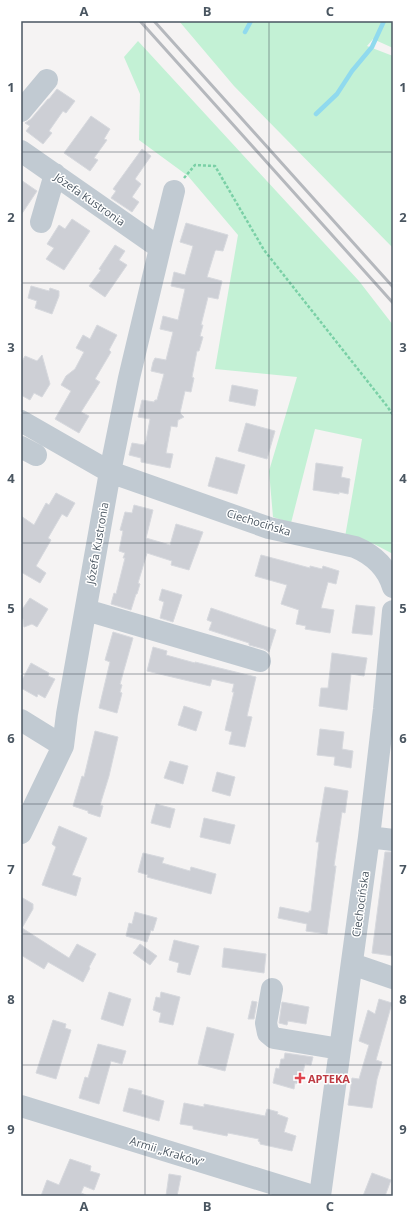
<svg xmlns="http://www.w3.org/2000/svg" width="414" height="1217" font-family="'Open Sans',sans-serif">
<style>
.green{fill:#c3f1d5}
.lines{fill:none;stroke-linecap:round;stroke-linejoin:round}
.stream{stroke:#90daee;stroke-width:4.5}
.building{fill:#cdcfd5;stroke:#d7d9de}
.path{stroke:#7ad0a6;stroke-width:2.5;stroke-dasharray:3 2;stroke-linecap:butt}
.minor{stroke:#c1cad2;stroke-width:22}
.rail{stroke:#b5b8bd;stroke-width:3}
.grid{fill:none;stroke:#4a5661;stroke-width:1;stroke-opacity:0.55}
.health-dot{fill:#e0444e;stroke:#fff;stroke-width:1.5}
.labels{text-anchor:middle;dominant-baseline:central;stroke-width:3;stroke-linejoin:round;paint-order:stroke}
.street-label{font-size:11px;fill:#4a5661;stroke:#fff}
.health-label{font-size:11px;font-weight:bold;fill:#be3a42;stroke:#fff;text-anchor:start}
.neatline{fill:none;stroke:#4a5661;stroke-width:1.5}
.grid-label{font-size:13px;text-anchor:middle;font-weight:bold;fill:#4a5661}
</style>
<rect width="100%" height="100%" fill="#f5f3f3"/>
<path class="green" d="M179,21h214v27l-20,-9 -6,7 26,10v192l-159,-162z
M138,41l221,240 34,44v229l-19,-10 -29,-7 17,-98 -47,-10 -24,94 -18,-6 -4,-46 28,-94 -82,-8 23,-134 -50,-59 -49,-36 1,-46 -16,-37z"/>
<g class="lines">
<path class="stream" d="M245,32l6,-11
M316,114l21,-20 15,-23 20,-24 12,-26"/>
</g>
<path class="building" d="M57,89l18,12 -9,12 -3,-2 -14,20 3,2 -9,11 -17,-13 4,-5 -5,-3 6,-4 17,-20h1z
M91,116l19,13 -6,10 3,1 -13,18 4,2 -8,11 -26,-18z
M142,149l9,7 -16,23 6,5 -9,13 7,5 -7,10 -21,-14 5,-7 -3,-2z
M21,180l16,11 -16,24z
M72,219l18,12 -26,39 -18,-11 8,-11 -7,-4 12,-19 6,4z
M186,223l42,12 -5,16 -7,-1 -1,1 -8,26 15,4 -4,18 -10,-2 -7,28h2l-3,11 3,1 -4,14h-2l-5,26 2,1 -3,14 -6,-1 -5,22 4,4 -6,3 -1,7 -6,-1 -5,27 7,1 -3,14 -29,-6v-4l-12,-3 3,-12 12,2 2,-4 4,-22 -12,-2 4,-17 12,2 1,-2h2l7,-26 -13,-3 2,-9 2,-4 11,2 7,-28 -13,-3 3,-13 15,4 7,-31 -14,-3 3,-14 11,3 8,-29 -13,-4z
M115,245l10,6 -6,9 8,5 -22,32 -16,-11 12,-16 -2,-1z
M31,286l18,5 1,-3 9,3v5l-7,18 -17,-6 2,-7 -9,-3z
M97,325l20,10 -8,15 2,2 -16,27 5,3 -19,30 8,4 -10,17 -24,-14 16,-28 -10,-6 5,-9 9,-7 9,-17 -8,-4 7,-13 7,4z
M42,355l8,29 -8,13 -8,-4 -4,7 -9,-5v-32l4,-7 12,5z
M232,385l26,5 -3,16 -26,-5z
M246,423l29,8 -8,28 -29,-8z
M216,457l29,8 -8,29 -29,-8z
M316,463l27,4 -2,10 9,2 -2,15 -9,-2v2l-26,-4z
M56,493l19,10 -8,14 -5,-3 -14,24 3,2 -15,26 10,7 -6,10 -19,-11v-56l13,9 12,-22 3,2z
M134,505l19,5 -7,28 24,7 6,-21 27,8 -14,38 -18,-5 1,-4 -25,-8 -9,30 2,1 -3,10h-1l-5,16 -20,-6 3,-11 2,1 9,-36h-2l2,-5 -6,-2 4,-20 -3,-1 2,-7 3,-11 7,1z
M261,555l49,13v-2l12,3 1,-3 16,5 -3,13 -8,-2 -7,26 13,2 -4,23 -25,-4 1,-3 -10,-2 3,-14 -18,-6 6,-19 -32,-9z
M162,589l20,6 -9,27 -13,-4 4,-16 -5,-2z
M30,598l18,11 -11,18 -5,-3 -8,3 -1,-8 -2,-2v-6z
M356,605l19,2 -3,28 -20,-2z
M211,608l65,22 -7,22 -5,-3 -15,-4v-2l-40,-13 3,-8 -5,-2z
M113,632l20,6 -13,46 2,1 -2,7 2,1 -5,20 -18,-5 11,-46 -5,-2z
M153,647l14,4 -1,4 29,8v-1l61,15 -9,39 5,1 -7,30 -16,-3 3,-12 -7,-2 9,-38h-2l2,-8 -22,-5 -2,7 -63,-15z
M332,653l35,5 -3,18 -13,-2 -4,36 -28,-4 2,-18h7z
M31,663l18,10 -1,3 7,3 -10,19 -7,-4 -1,3 -16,-9v-6z
M184,706l18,6 -6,19 -18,-6z
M320,729l24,3 -2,17 11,2 -2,17 -17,-3 1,-8 -18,-2z
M95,731l23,6 -9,39 -9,29 3,1 -3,11 -12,-4v-2l-15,-5 9,-30 2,1z
M170,761l18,5 -5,18 -19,-6z
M217,772l18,5 -5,19 -18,-5z
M325,787l23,4 -3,22 -3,-1 -8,54h2l-9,68 -21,-3 1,-7 -29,-6 2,-11 29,6v-2h2l8,-69h-3z
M156,804l19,5 -5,19 -19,-5z
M204,818l31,7 -5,19 -30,-7z
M59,826l28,12 -15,37 9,3 -5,18 -34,-11 14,-38 -4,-3z
M385,852h8v104l-21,-3z
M143,853l21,5 -2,5 28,8 1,-4 25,7 -5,20 -64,-17 1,-2 -10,-3z
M21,897l12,7v5l-11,19 47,30 8,-14 19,10 -7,13 1,1 -7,14 -35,-20 -4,7 -23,-14z
M135,912l22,6 -4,13 -2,-1 -4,12 -21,-6 3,-13 3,1z
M174,940l25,6 -9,29 -13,-3 2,-9 -10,-3z
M140,944l17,12 -7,9 -17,-12z
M224,948l42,6 -2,19 -42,-6z
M109,992l22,7 -8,27 -22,-7z
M161,992l19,5 -7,28 -14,-3 2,-9 -8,-3 3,-13 4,1z
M379,999l13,4 -16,57 6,2 -5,17 -5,29 -24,-3 4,-27 7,1 10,-34 -10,-4 9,-31 7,4z
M252,1001l5,1 -3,17h-6z
M282,1002l27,5 -3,17 -18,-3 -1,4 -8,-2z
M53,1020l13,4 -1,4 6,2 -15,49 -20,-6z
M207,1027l27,7 -9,37 -27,-7z
M98,1044l28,7 -4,13 -11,-3 -12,43 -20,-6 6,-21 3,1z
M285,1053l28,4 -2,8 -6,-1 -5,20 -5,-1 -1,6 -21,-6 3,-15 3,1 2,-10h3z
M129,1088l13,3 -1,3 23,7 -5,20 -36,-10z
M184,1103l20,4v-3l61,12 2,-7 11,3 -1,2 11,4 -4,14 12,4 -4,15 -32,-7v-2l-2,-1 1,-2 -31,-6 -1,3 -34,-7v-3l-13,-2z
M70,1159l21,7 -1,5 10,3 -6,16 -10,-4 -3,7 5,2v1h-45l6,-16 12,5z
M372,1173l19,7 -6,16h-22z
M169,1174l12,2 -4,20h-11z"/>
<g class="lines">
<path class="path" d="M184,178l11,-13 20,1 49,84 123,156 6,9"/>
<path class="minor" d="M21,111l26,-31
M21,151l139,97 -31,130 -19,94 -43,242 -4,32 -42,87
M41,222l14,-48
M160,248l14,-57
M21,421l89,51 159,56 86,19c19,8 32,20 38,40
M21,447l15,8
M86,610l174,51
M21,720l42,26
M369,837l24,3
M352,964l41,14
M272,989l-6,34 2,10 6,5 66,11
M21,1106l292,90
M320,1196l49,-359 15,-128 9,-98"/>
<path class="rail" d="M140,21l253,282
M154,21l239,266"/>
</g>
<path class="grid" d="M145,21v1175M269,21v1175M21,152h372M21,283h372M21,413h372M21,543h372M21,674h372M21,804h372M21,934h372M21,1065h372"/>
<path class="health-dot" d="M298 1072h4v4h4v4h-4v4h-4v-4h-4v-4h4z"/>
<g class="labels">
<g class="street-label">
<text transform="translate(90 199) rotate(35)">Józefa Kustronia</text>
<text transform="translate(259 522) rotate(17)">Ciechocińska</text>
<text transform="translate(97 543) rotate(-80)">Józefa Kustronia</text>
<text transform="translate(360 904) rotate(-82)">Ciechocińska</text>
<text transform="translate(167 1151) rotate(17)">Armii „Kraków”</text>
</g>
<g class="health-label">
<text x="308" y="1078">APTEKA</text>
</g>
</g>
<rect width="414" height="1217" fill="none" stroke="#ffffff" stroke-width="44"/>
<rect x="22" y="22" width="370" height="1173" class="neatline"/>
<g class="grid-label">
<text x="84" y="16">A</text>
<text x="207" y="16">B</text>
<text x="330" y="16">C</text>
<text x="11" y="92">1</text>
<text x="403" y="92">1</text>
<text x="11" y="222">2</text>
<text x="403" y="222">2</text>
<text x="11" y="352">3</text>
<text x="403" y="352">3</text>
<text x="11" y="483">4</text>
<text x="403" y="483">4</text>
<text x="11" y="613">5</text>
<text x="403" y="613">5</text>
<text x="11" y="743">6</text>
<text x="403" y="743">6</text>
<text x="11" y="874">7</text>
<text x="403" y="874">7</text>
<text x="11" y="1004">8</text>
<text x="403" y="1004">8</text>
<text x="11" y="1134">9</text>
<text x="403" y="1134">9</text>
<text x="84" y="1211">A</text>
<text x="207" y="1211">B</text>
<text x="330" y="1211">C</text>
</g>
</svg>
